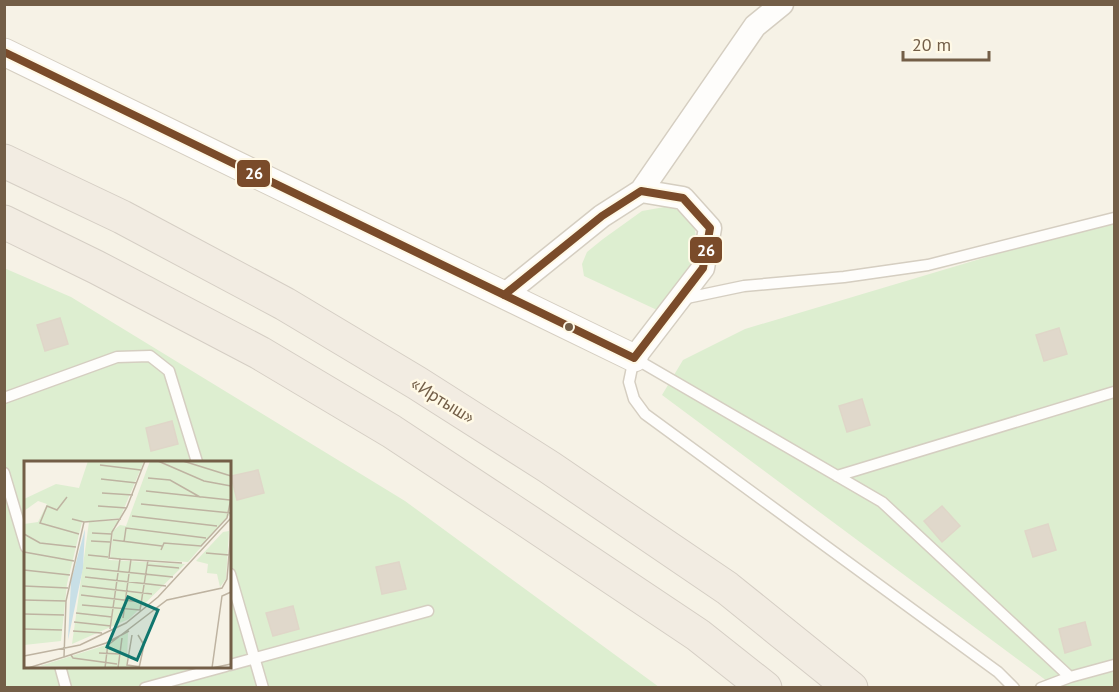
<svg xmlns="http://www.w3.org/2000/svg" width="1119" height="692" font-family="'PT Sans',sans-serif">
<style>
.green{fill:#ddeed0;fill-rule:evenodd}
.building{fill:#e0d8cb;stroke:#dfd6c8;stroke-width:1.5}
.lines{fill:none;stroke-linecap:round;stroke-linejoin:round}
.service-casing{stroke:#d5cec1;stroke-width:13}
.minor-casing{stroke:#d5cec1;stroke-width:25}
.tertiary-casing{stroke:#d5cec1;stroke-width:29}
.trunk-casing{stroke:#d5cec4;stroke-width:35}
.service{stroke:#fefdfb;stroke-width:10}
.minor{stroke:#fefdfb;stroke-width:22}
.tertiary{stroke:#fefdfb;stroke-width:27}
.trunk{stroke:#f2ece2;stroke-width:33}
.bus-1-casing{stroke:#fff9e6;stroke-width:12}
.bus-1{stroke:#7a4b2a;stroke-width:8}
.bus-dot{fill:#735e47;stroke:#fff9e6;stroke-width:2}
.labels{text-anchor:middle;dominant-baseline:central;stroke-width:5;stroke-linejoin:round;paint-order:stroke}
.street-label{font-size:18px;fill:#735e47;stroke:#fff9e6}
.inset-road{fill:none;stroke:#beb3a1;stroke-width:1.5}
.view{fill:#0f766e;fill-opacity:0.15;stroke:#0f766e;stroke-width:3}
.inset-edge{fill:none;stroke:#735e47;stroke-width:3}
.line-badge{stroke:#fff9e6;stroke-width:2}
.badge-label{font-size:16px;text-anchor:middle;font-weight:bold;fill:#fff}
</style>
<rect width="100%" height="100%" fill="#f6f2e6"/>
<path class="green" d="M670,206l15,8 10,16 2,15 -5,21 -35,44 -73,-34 -2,-12 5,-12 16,-13 39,-28z
M1114,219v468h-59l-393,-292 21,-35 62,-31z
M4,268l67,29 334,204 254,186h-654zM26,462h204v204h-204z"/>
<path class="building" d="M60,318l8,26 -23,7 -8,-26z
M1059,328l8,26 -23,7 -8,-26z
M862,399l8,26 -23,7 -8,-26z
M172,421l6,23 -27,7 -5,-23z
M258,470l6,23 -27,7 -6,-24z
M942,506l18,20 -18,16 -18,-21z
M1048,524l8,26 -23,7 -8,-26z
M399,562l7,27 -24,5 -6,-27z
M293,606l6,23 -26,7 -7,-23z
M1085,622l6,23 -26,8 -6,-24z"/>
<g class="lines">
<defs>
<path id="service" d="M682,299l62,-13 100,-9 84,-12 186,-47
M4,398l113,-41 33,-1 19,15 28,91
M4,473l22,74
M837,476l277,-84
M230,574l33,114
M230,665l198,-54
M60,666l6,22
M145,688l81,-22
M1014,688l-16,-16 -353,-258 -11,-15 -5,-17 5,-24 248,144 188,175
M1041,688l29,-11 44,-12"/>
<path id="minor" d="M641,191l114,-165 27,-22
M504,295l98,-79 39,-25 42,7 27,30 -7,40 -69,90"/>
<path id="tertiary" d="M4,52l630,306"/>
<path id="trunk" d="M4,161l118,56 163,87 132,79 132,84 178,121 124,100
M4,222l92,45 164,86 131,78 129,85 178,119 67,53"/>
</defs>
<use href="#service" class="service-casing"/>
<use href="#minor" class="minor-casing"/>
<use href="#tertiary" class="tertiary-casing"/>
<use href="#trunk" class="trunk-casing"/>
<use href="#service" class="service"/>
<use href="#minor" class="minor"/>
<use href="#tertiary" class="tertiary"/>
<use href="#trunk" class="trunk"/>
<defs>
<path id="bus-1" d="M4,52l630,306 69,-90 7,-40 -27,-30 -42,-7 -39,25 -98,79"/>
</defs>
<use href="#bus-1" class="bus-1-casing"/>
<use href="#bus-1" class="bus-1"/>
</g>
<circle class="bus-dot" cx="569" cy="327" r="5"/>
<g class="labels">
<g class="street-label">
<text transform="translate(443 400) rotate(32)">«Иртыш»</text>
</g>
</g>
<g transform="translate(24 461)">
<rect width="207" height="207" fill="#f6f2e6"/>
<path d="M64,0h56l-24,57 -38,4 -15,62 -6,57 -37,4v-121l14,-2 9,-18 -9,-3 -14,10v-12l32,-15 23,4zM126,0h81v52l-43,49 -78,-4 3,-27 7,-6 6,1zM95,59l-6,8 -4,32 76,4 -56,55 -57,25 17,-122zM205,70l-3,48 -6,8 -3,-13 -10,-1 1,-9 -12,-3 27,-29zM104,171l-1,33 13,3 -100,-2 66,-21z" fill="#ddeed0"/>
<path d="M61,68l-2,39 -15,72 3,-59z" fill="#c8dfe6"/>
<path class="inset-road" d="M134,0l46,20 27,5M159,0l48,15M76,4l41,5M124,17l22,2 30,17M77,18l36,4M122,30l84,9M78,32l31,2M43,36l-10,13 -10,-4 -7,17 39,11M117,43l90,9M74,45l29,2M108,55l85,10M48,58l12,3 37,-3M68,72l19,1M0,73l16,9 36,4M89,79l49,6M67,80l19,1M100,81l2,-14 80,10M137,89l3,-7 37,3 26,-28 4,-20M0,91l50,9M182,92l23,2M64,94l20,2M96,98l62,4M123,104l32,3M62,107l87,9M0,109l46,5M61,116l81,9M0,125l44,2M58,125l70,8M57,134l60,7M0,139l42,1M58,144l58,5 8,-50M52,152l36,4M0,153l40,1M99,157l8,-59M50,161l37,4M0,168l38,1M86,168l10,-70 -11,-1 3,-26 15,-25 18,-46M49,170l29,2M108,174l-5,30 22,3M114,174l6,10 -5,23M84,184l59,-45 55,-12 5,-9 4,-49M75,192l21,1M47,194l2,3 44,6M0,195l56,-11 46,-22 32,-26 73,-79M40,196l42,-14 23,-12M4,207l36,-11 2,-56 18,-79M81,207l3,-25M94,207l4,-30M188,207l10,-72 9,-4M188,207l19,-4"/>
<path class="view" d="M104,136l30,13 -21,50 -30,-13z"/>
<rect width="207" height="207" class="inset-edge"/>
</g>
<g class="line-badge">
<rect x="236" y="159" width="35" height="29" rx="6" fill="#7a4b2a"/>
<rect x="689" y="236" width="34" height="28" rx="6" fill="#7a4b2a"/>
</g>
<g class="badge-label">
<text x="254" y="179">26</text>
<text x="706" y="256">26</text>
</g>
<rect width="1119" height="692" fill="none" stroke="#735e47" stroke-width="12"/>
<path d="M903 51v9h86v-9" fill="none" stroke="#735e47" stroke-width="3"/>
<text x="912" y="51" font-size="18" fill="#735e47" stroke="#fff9e6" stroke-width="4.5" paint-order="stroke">20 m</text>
</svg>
